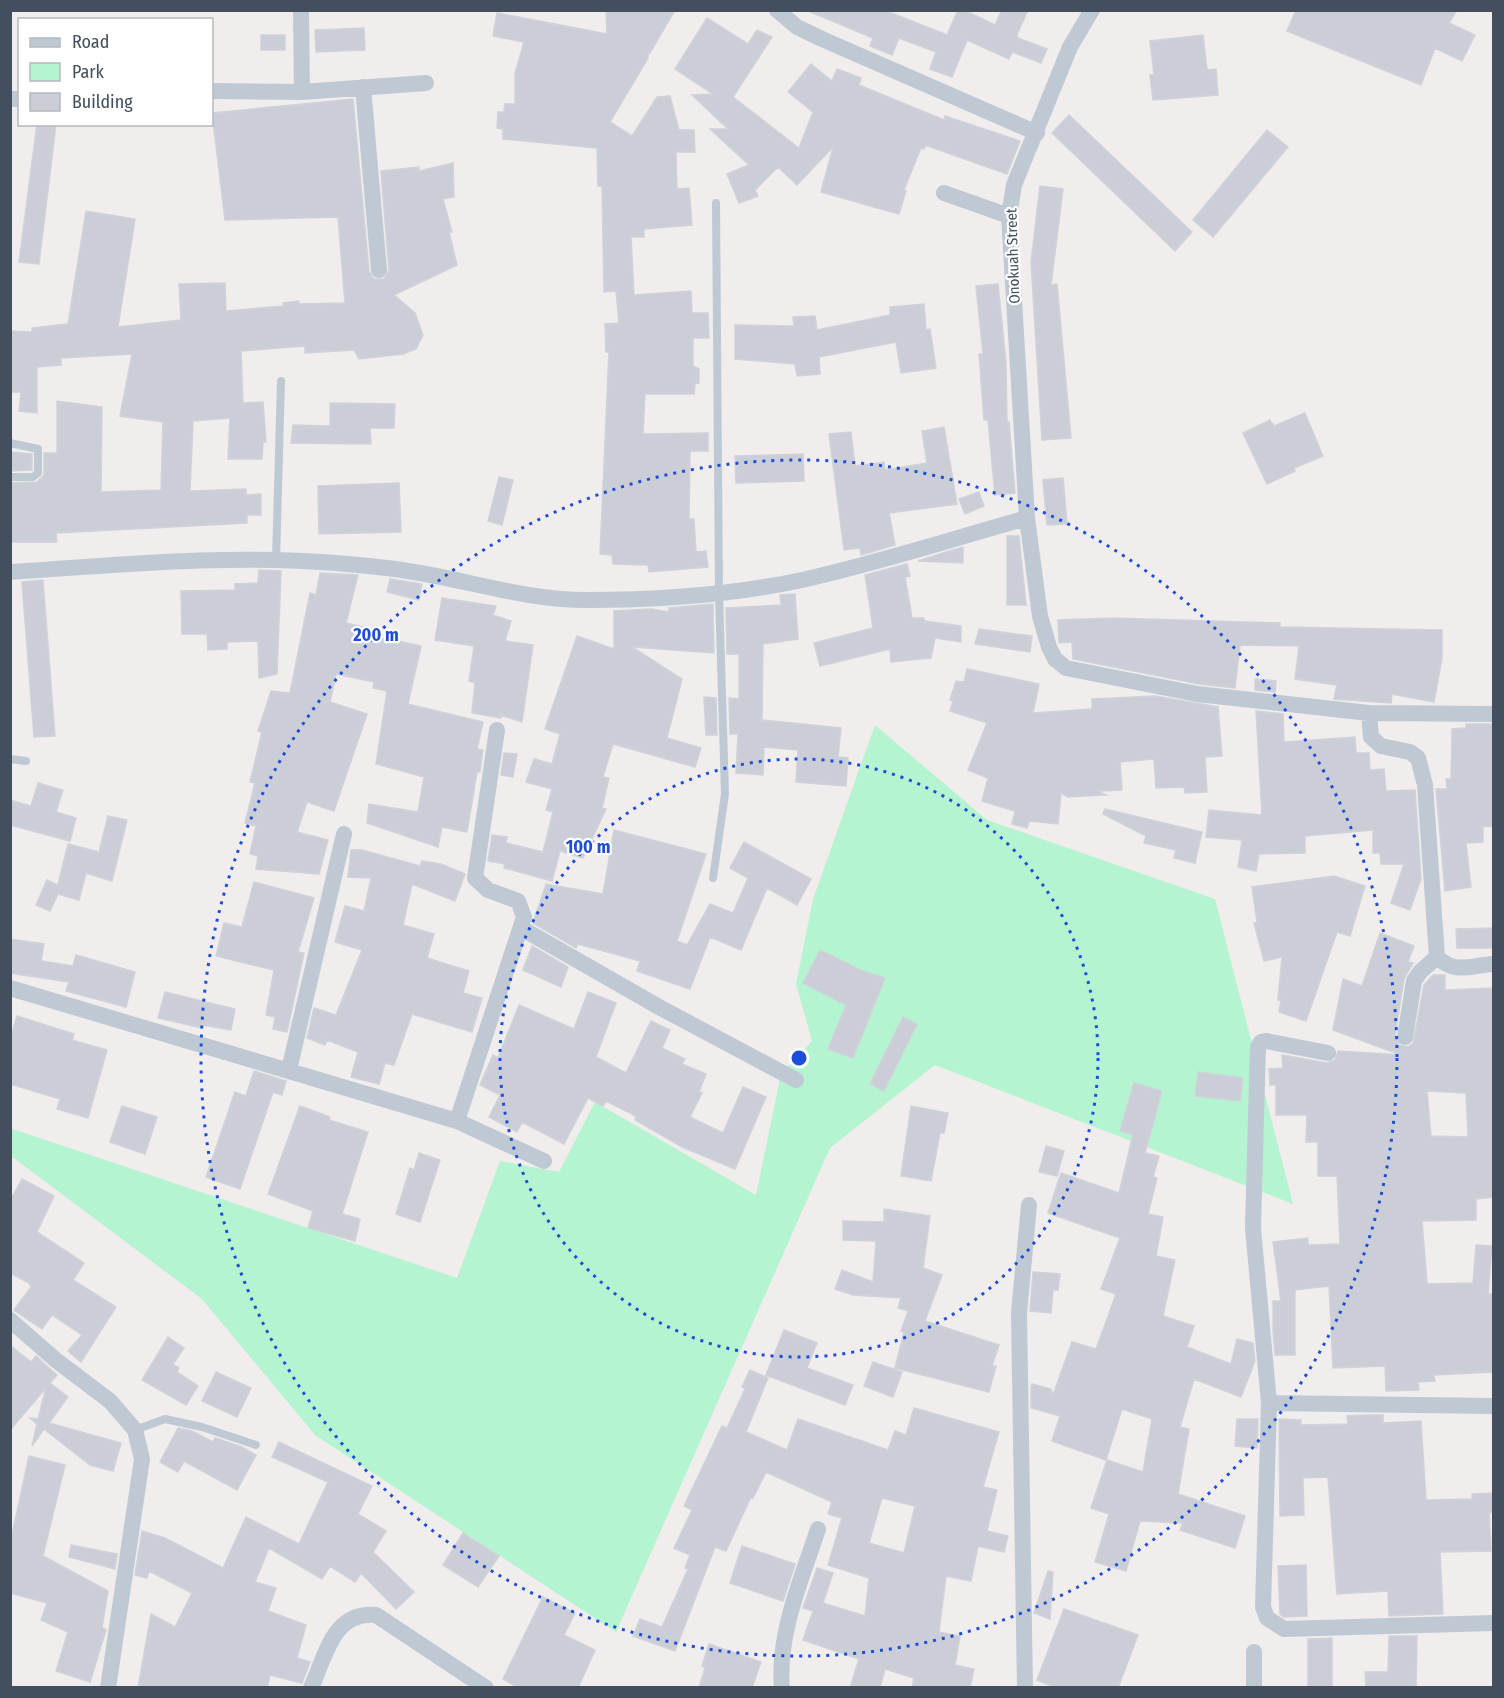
<svg xmlns="http://www.w3.org/2000/svg" width="1504" height="1698" font-family="'Fira Sans Condensed',sans-serif">
<style>
.green{fill:#b5f4d0}
.building{fill:#cbced6;stroke:#d0d2da;stroke-width:1.5;fill-rule:evenodd}
.lines{fill:none;stroke-linecap:round;stroke-linejoin:round}
.lane{stroke:#bec9d4;stroke-width:8}
.street{stroke:#bec9d4;stroke-width:16}
.ring{fill:none;stroke:#1d4ed8;stroke-width:3;stroke-dasharray:3 6}
.labels{text-anchor:middle;dominant-baseline:central;stroke-width:4.5;stroke-linejoin:round;paint-order:stroke}
.street-label{font-size:15px;fill:#434f5c;stroke:#fff}
.centre{fill:#1d4ed8;stroke:#fff;stroke-width:3}
.ring-label{font-size:18px;text-anchor:middle;font-weight:bold;fill:#1d4ed8;stroke:#fff;stroke-width:4.5;stroke-linejoin:round;paint-order:stroke}
</style>
<rect width="100%" height="100%" fill="#f0edec"/>
<path class="green" d="M875,725l112,95 228,79 78,305 -358,-139 -105,83 -214,484 -301,-197 -113,-136 -191,-143 -1,-28 447,150 43,-117 59,11 36,-70 161,93 25,-121 31,-33 -16,-57 17,-85z"/>
<path class="building" d="M606,10h69l-25,43 -2,-1v6l-38,64 22,14 25,-39 13,-1 9,34h15l1,22h-19l1,37 12,-1 3,37 -48,4v8h-13l3,58 57,-4 1,22h16l1,25h-16v28l6,3v14l-4,1 -1,10h-49l-2,40 65,-1v18h-18l-1,68h5l2,33 10,-1 2,16 -59,5 -1,-7 -35,-1 -1,-9 -12,-1 9,-202h-3l-1,-28 14,-1 -3,-32 -12,1 -2,-106h-4l-1,-38 -94,-9v-10l-6,-1 1,-16h6l1,-8h10v-31l9,-31 -31,-6 4,-23 110,21z
M806,10h78l63,25 11,-25h6l31,15 7,-15h26l-11,25 1,3 29,11 -6,14 -29,-11 -3,7 -42,-19 -15,37 -22,-8 6,-17 -37,-14 -7,17 -22,-9 3,-8z
M1296,10h161l-8,13 26,12 -13,26 -27,-13 -14,37 -134,-54z
M707,18l41,26 9,-14 15,7 -39,60 66,51 14,-36 -25,-20 23,-28 21,17 5,-12 24,9 -2,7 85,35 1,-4 75,25 -13,33 -82,-29 -1,4 -3,-1 -17,42 2,1 -7,23 -78,-22 12,-45 -36,38 -19,-18 -23,23 3,6 -19,7 -12,-29 22,-9 -39,-36h18l-36,-34 21,-1 -38,-25z
M364,28l1,22 -49,2 -1,-22z
M261,35h24v15h-24z
M1203,35l4,35 9,-1 2,26 -65,5 -3,-25h4l-4,-34z
M353,99l16,172 5,8h10l5,-9 -8,-99 38,-4v4l34,-8 1,34 -11,2 9,33h-3l8,33 -63,30 21,18 8,22 -7,14 -13,5 -44,5 -5,-9 -49,3v-7l-64,5 2,52 20,-1 3,40h-3l-1,17h-34l2,-41 -37,3 -3,70 56,-2v6l15,-1v21h-14v8l-191,10 1,9h-47v-59l27,-1 7,-7v-22h13v-52l45,6 -1,85 60,-2 2,-68 -43,-6 12,-62 -71,4v7l-24,2v46l-18,-2 2,-19h-10v-61l21,1v-4l36,-4 18,-113 49,8 -17,108 63,-7 -2,-36 46,-1 1,28 58,-5 -1,-3 16,-2v3l46,-1 -7,-86 -113,3 -13,-107z
M1069,115l123,117 -17,19 -123,-118z
M37,124h19l-17,140 -20,-2z
M1267,130l21,17 -75,90 -20,-17z
M1040,186l23,3 -12,96 6,-1 14,154 -29,2 -11,-178z
M998,284l8,79 1,59h2l6,71 -20,2 -7,-75h-4l-5,-66h4l-7,-68z
M924,304l2,26 4,-1 6,39 -35,5 -5,-31 -77,15 1,17 -23,2 -2,-12 -60,-5v-34l59,1 -1,-9 22,-1 2,14 73,-15v-8z
M330,403l65,1 -1,24h-24l1,16 -80,-1 2,-18 37,1z
M1305,413l18,43 -29,12 1,3 -28,13 -24,-51 27,-13 4,6z
M944,427l13,77 -68,9 6,32 -34,10 -1,-7 -16,2 -15,-116 22,-2 4,34 29,-4 1,8 42,-7 -5,-32z
M10,452l22,2v16l-22,1z
M803,454l1,27 -68,2 -1,-27z
M499,477l14,3 -11,45 -14,-4z
M1063,478l4,46 -20,1 -4,-45z
M399,483l2,49 -82,2 -1,-48z
M979,492l5,14 -19,8 -6,-15z
M1007,536h12l7,69h-19z
M963,547v16l-45,-2 28,-9z
M907,564l3,12 -5,1 7,41h12v3l37,5v16l-26,-4 -4,20 -40,4 -1,-13 -70,17 -6,-23 59,-15 -8,-53z
M259,570l22,1 -4,103 -18,4 -1,-37 -31,1v7l-19,1 -1,-16h-25l-1,-43 54,-1v-6l23,-1z
M320,573l38,2 -12,48 31,7 -1,6 45,10 -13,58 75,18 -6,27 6,1 -3,22h-3l-10,60 -25,-5 -4,20 -71,-24 2,-19 49,8 6,-35 -48,-13 11,-73 -14,-3 1,-6 -38,-8 -6,28 37,12 -33,97 -27,-9 -10,30 31,8 -9,34 -63,-5 2,-13 -8,-2 6,-28 -11,-3 10,-40 -5,-1 12,-50 -4,-1 13,-40 19,2 20,-100 6,2z
M390,579l32,5 -3,16 -32,-8z
M43,580l12,156 -21,1 -12,-155z
M795,594l3,45 -35,5 -1,76 79,8 -3,29 10,1 -2,28 -50,-4 2,-32 -34,-3 -1,28 -27,-2 2,-39h-8l-1,-36 10,1v-45h-12l-1,-46 55,-3 -1,-10z
M442,598l54,8 -3,9 18,6 -6,20 28,4 -11,77 -21,-7v3l-29,-5 3,-30 -6,-2 5,-35 -39,-6z
M713,604l1,49 -82,-6 50,32 -15,59 34,10 -6,19 -82,-23 -10,33 6,1 -7,30 4,1 -23,49 -23,-7 -8,30 -48,-13 1,-4 -17,-3 4,-26 15,2 -1,6 37,9 10,-40 -7,-2 6,-21 -26,-7 8,-23 18,5 8,-30 -15,-5 32,-93 37,13v-38l37,-2 18,3v-4z
M1112,618l168,5v4l162,3v28l-8,44 -42,-8 -1,9 -57,-4 3,-14 -42,-6 4,-33 -59,-1 -5,43 -36,-4 -126,-25 -1,-17 -13,1 -1,-23z
M979,629l53,7 -2,16 -55,-8z
M967,669l72,15 -6,29 59,-4v-10l63,-3 63,11 4,49 -17,1 2,35 -22,1 -1,-6 -28,1 -2,-29 -34,3 2,28 -24,1 8,4 -38,2 -7,-4 -3,31 -29,-3 -2,7 -15,-4 3,-13 -33,-10 6,-23 -20,-8 19,-47 -37,-12 3,-10 -3,-1 6,-19 8,1z
M1255,679l21,2 -1,11 -20,-2z
M704,697l12,1 1,37h-11z
M1256,711l27,3 1,28 71,-5 1,16h13l1,17 14,-1 2,22 29,-1 6,89 -11,31 -19,-7 13,-39h-23l-1,-11h-7v-23l-68,6v17l-46,1 -3,17 -18,-4 4,-27 -36,-3 3,-27 53,5z
M1466,724h28v103l-11,-1v16l-17,1 5,44 -26,4 -9,-102h11l-1,-10h5l1,-50 14,-1z
M504,753l13,1 -4,23 -12,-2z
M38,783l25,7 -7,22 20,6 -6,23 -60,-16v-25l21,6z
M1105,809l97,23 -7,31 -21,-5 2,-8 -32,-7 2,-7 -43,-22z
M108,816l19,4 -15,61 -26,-8 -7,27 -21,-6 -8,17 -14,-6 11,-25 11,5 10,-41 31,8z
M614,830l92,24 -29,87 10,4 23,-41 23,9 15,-35 -18,-10 14,-26 67,37 -14,26 -30,-17 -26,62 -31,-13 -20,52 -53,-18 3,-10 -62,-17 -2,4 -43,-25 13,-39 57,10z
M351,850h11l58,16 2,-5 19,3 24,10 -10,27 -43,-17 -9,41 31,9 -7,24 42,13 -6,22 19,5 -10,34 -60,-18 -18,51 -9,-2 -6,21 -28,-7 7,-25 -31,-12 -2,5 -18,-7 7,-30 22,7 26,-65 -27,-8 10,-36 19,5 7,-33 -23,-1z
M1334,876l31,10 -15,50 -13,-4 -31,89 -27,-9 2,-12h-3l4,-43 -18,4 -10,-38 3,-1 -5,-35z
M254,882l60,16 -16,54 6,1 -17,79 -14,-3 2,-12 -9,-2 8,-45 -58,-14 8,-33 18,4z
M1494,928v20h-37l-1,-19z
M1380,933l34,13 -6,16 5,1 -9,16 -9,56 4,10 9,2 5,-4 11,-58 9,-10h12v15l49,-2v209l-18,2v21l-54,1 5,63 46,-1 3,-38 16,1 -4,48h6v78l-60,3 1,6 -17,1 1,8 -33,1 -1,-25 -52,2 -4,-82 -34,4v65h-20l-2,-25v-29h8l-8,-59 35,-4v7l32,-1 -3,-68h-19v-34h-12l1,-27h-31v-30h-6l-1,-16 14,-1 -1,-13 45,8 8,-3 3,-9 63,4 -68,-25 10,-51 19,7zM1427,1091l39,2 2,44 -37,-1z
M10,939l34,5 -3,17 32,5 3,-11 59,17 -9,35 -60,-16 3,-9 -59,-9z
M532,946l36,21 -7,20 -38,-17z
M820,950l40,20 25,8 -32,80 -25,-9 18,-44 -43,-22z
M165,992l70,17 -4,21 -29,-5v3l-44,-10z
M588,992l28,11 -20,54 30,16 25,-52 19,9 -8,18 23,11 -3,5 24,10 -7,18 3,1 -12,24 33,16 20,-46 23,10 -31,72 -53,-22 -47,-27 1,-4 -30,-15 -3,5 -15,-8 -24,46 -42,-22 -5,10 -28,-15 11,-22 -20,-10 13,-30 5,3 21,-53 55,24z
M17,1016l57,18 -2,6 35,10 -19,68 -31,-9 3,-10 -50,-15v-45z
M903,1017l14,7 -33,67 -14,-7z
M254,1071l32,10 -4,14 -9,-3 -33,97 -34,-12 29,-85 11,4z
M1198,1072l45,6 -3,23 -45,-5z
M1134,1083l28,8 -17,62 14,3 -6,21 4,1 -9,36 15,3 -7,39 19,4 -12,56 31,10 -7,21 44,17 6,-25 16,4 2,18 -14,36 -47,-18 -14,48 9,2 -11,65 67,22 -10,32 -55,-18 3,-7 -43,-2 -14,50 -31,-9 14,-48 -18,-6 16,-48 36,12 9,-53 -30,-10 -16,51 -54,-19 8,-25 -29,-8v-20l1,-4 19,5 2,6 19,-53 24,7 20,-55 -15,-5 19,-51 -72,-25 13,-40 58,20 14,-58 -13,-4z
M122,1106l35,11 -12,37 -35,-12z
M300,1106l30,11 -1,3 39,12 -26,82 18,5 -5,22 -47,-13 5,-17 -45,-17z
M911,1106l37,7 -4,20h-4l-9,48 -30,-5z
M1046,1146l18,5 -7,25 -18,-4z
M419,1153l21,7 -20,62 -24,-8 14,-46 4,2z
M22,1179l32,17 -17,36 47,31 -11,17 43,27 -35,55 -13,-11 14,-16 -30,-20 -10,14 -28,-19 17,-23 -2,-4 -19,-10v-72z
M884,1209l46,7 -7,52 19,7 -17,46 74,24 -7,21h4l-7,26 -94,-24 9,-36 -3,-1 7,-20 -10,-3 3,-10 -48,-3 -18,-6 7,-19 31,12 3,-41 -33,-1v-19l41,1z
M1033,1272l27,2 -2,16h-5l-2,23 -21,-2z
M784,1330l33,13 -10,25 46,17 -8,20 -79,-30z
M168,1337l16,11 -11,16 6,4 -2,4 21,14 -12,19 -44,-25z
M10,1345l21,17 5,-6 21,19 -7,8 18,14 -19,26 72,20 -8,28 -23,-6 -46,-36 -12,17 5,-22 -7,-6 8,1 8,-31 -36,42z
M873,1362l29,10 -9,25 -29,-11z
M750,1370l18,8 -22,54 41,18 11,-31 90,31 7,-19 11,4 8,-27 85,24 -16,55 14,3 -10,41 21,5 -4,16 -26,-6 -7,35 -25,-5 -7,56 21,4 -5,29 19,4 -4,19h-58l2,-10 -29,-9 -5,19h-30l9,-29 -56,-19 10,-29 -10,-3 14,-40 16,5 -10,30 42,13 4,-38 -41,-13 14,-47 -14,-4 4,-12 -66,-30 -13,26 -2,-1 -25,54 -11,-4 -40,104 -42,-15 7,-17 22,8 26,-58 -3,-1 5,-13 -16,-7 18,-38 -8,-4 38,-80 5,2 18,-39 -3,-2zM882,1498l33,8 -11,47 -35,-10z
M216,1372l35,16 -14,29 -35,-16z
M1368,1415h15v8l38,-2 5,79 46,-1v-5l22,-1v19l-5,1 2,38 -51,1 3,62 -54,2 -1,-25 -51,3 -9,-117 -25,1 1,37 -24,1 -1,-97 22,1v5l47,-1 -1,-8z
M1237,1419h21l-1,29 -22,-2z
M178,1428l14,3 21,11 2,-4 27,9 14,8 -19,35 -53,-29 -6,11 -18,-10z
M279,1442l93,44 -14,28 28,17 -13,21 41,40 -18,17 -35,-36 -6,9 -25,-16 -8,13 -53,-31 -14,34 21,6 -8,23 38,14 -9,33 13,4 -8,21 -32,-8 -3,13h-129l13,-74 24,13 17,-34 -43,-22 -2,7 -12,-3 7,-44 23,7 58,30 23,-51 53,27 29,-62 -56,-25z
M29,1456l36,9 -22,91 65,35 -6,36 4,3 -16,52 -34,-11 12,-39 -27,-12 6,-17 -37,-10v-49z
M463,1533l36,23 -21,31 -35,-22z
M71,1545l46,9 -2,15 -46,-12z
M742,1546l53,18 -12,37 -53,-18z
M1306,1565l1,51 -23,1 -4,-3 -2,-48z
M1048,1571l5,1 -3,47 -16,-6z
M543,1597l32,16 -11,22 31,15 -17,38h-59l-16,-9z
M1064,1609l74,26 -20,53h-61l-20,-8z
M1389,1636h28l-1,52h-50l-1,-16h23z
M1332,1638v50h-24v-49z
M709,1644l52,18 -9,26h-53l6,-20 -3,-2z"/>
<g class="lines">
<path class="lane" d="M10,443l28,6v24l-5,4h-23
M276,560l5,-179
M10,759l16,2
M713,878l12,-84 -6,-200 -3,-391
M135,1430l30,-11 37,8 54,18"/>
<path class="street" d="M301,10l1,82
M777,10l20,17 25,12 215,94
M1092,10l-22,37 -56,138 -5,31 18,302 13,98 9,31 6,12 11,9 131,26 172,19 125,1
M363,87l16,183
M212,91l90,1 124,-9
M10,99h10
M944,193l65,23
M10,572c108,-7 218,-18 326,-9 24,2 48,4 72,8 60,9 117,29 178,29 72,0 146,-5 216,-20 76,-17 150,-41 225,-62
M1369,713l2,24 10,9 29,6 8,6 7,27 12,172 -17,15 -6,9 -9,56
M521,928l138,79 137,73
M1437,957c19,18 33,8 57,7
M10,988l447,133 87,40
M1328,1053l-62,-12 -5,1 -3,5 -5,181 16,175 -6,204 4,11 17,11 210,-6
M289,1070l55,-236
M457,1121l67,-204 -6,-16 -30,-11 -13,-12 22,-148
M10,1320l47,41 53,40 25,29 7,29 -34,229
M1269,1403l225,3
M311,1688c15,-33 22,-77 65,-73l110,73
M782,1688c-5,-54 20,-110 36,-159
M1025,1688l-6,-375 10,-108
M1254,1688v-36"/>
</g>
<g class="ring">
<circle cx="799" cy="1058" r="299"/>
<circle cx="799" cy="1058" r="598"/>
</g>
<g class="labels">
<g class="street-label">
<text transform="translate(1013 256) rotate(-92)">Onokuah Street</text>
</g>
</g>
<circle cx="799" cy="1058" r="9" class="centre"/>
<g class="ring-label">
<text x="376" y="641">200 m</text>
<text x="588" y="853">100 m</text>
</g>
<rect width="1504" height="1698" fill="none" stroke="#434f5c" stroke-width="24"/>
<rect x="18" y="18" width="195" height="108" fill="#ffffff" stroke="#b4b9be" stroke-width="1.5"/>
<rect x="30" y="38" width="30" height="9" fill="#bec9d4" stroke="#b4b9be" stroke-width="1.5"/>
<text x="72" y="48" font-size="18" fill="#434f5c">Road</text>
<rect x="30" y="63" width="30" height="18" fill="#b5f4d0" stroke="#b4b9be" stroke-width="1.5"/>
<text x="72" y="78" font-size="18" fill="#434f5c">Park</text>
<rect x="30" y="93" width="30" height="18" fill="#cbced6" stroke="#b4b9be" stroke-width="1.5"/>
<text x="72" y="108" font-size="18" fill="#434f5c">Building</text>
</svg>
